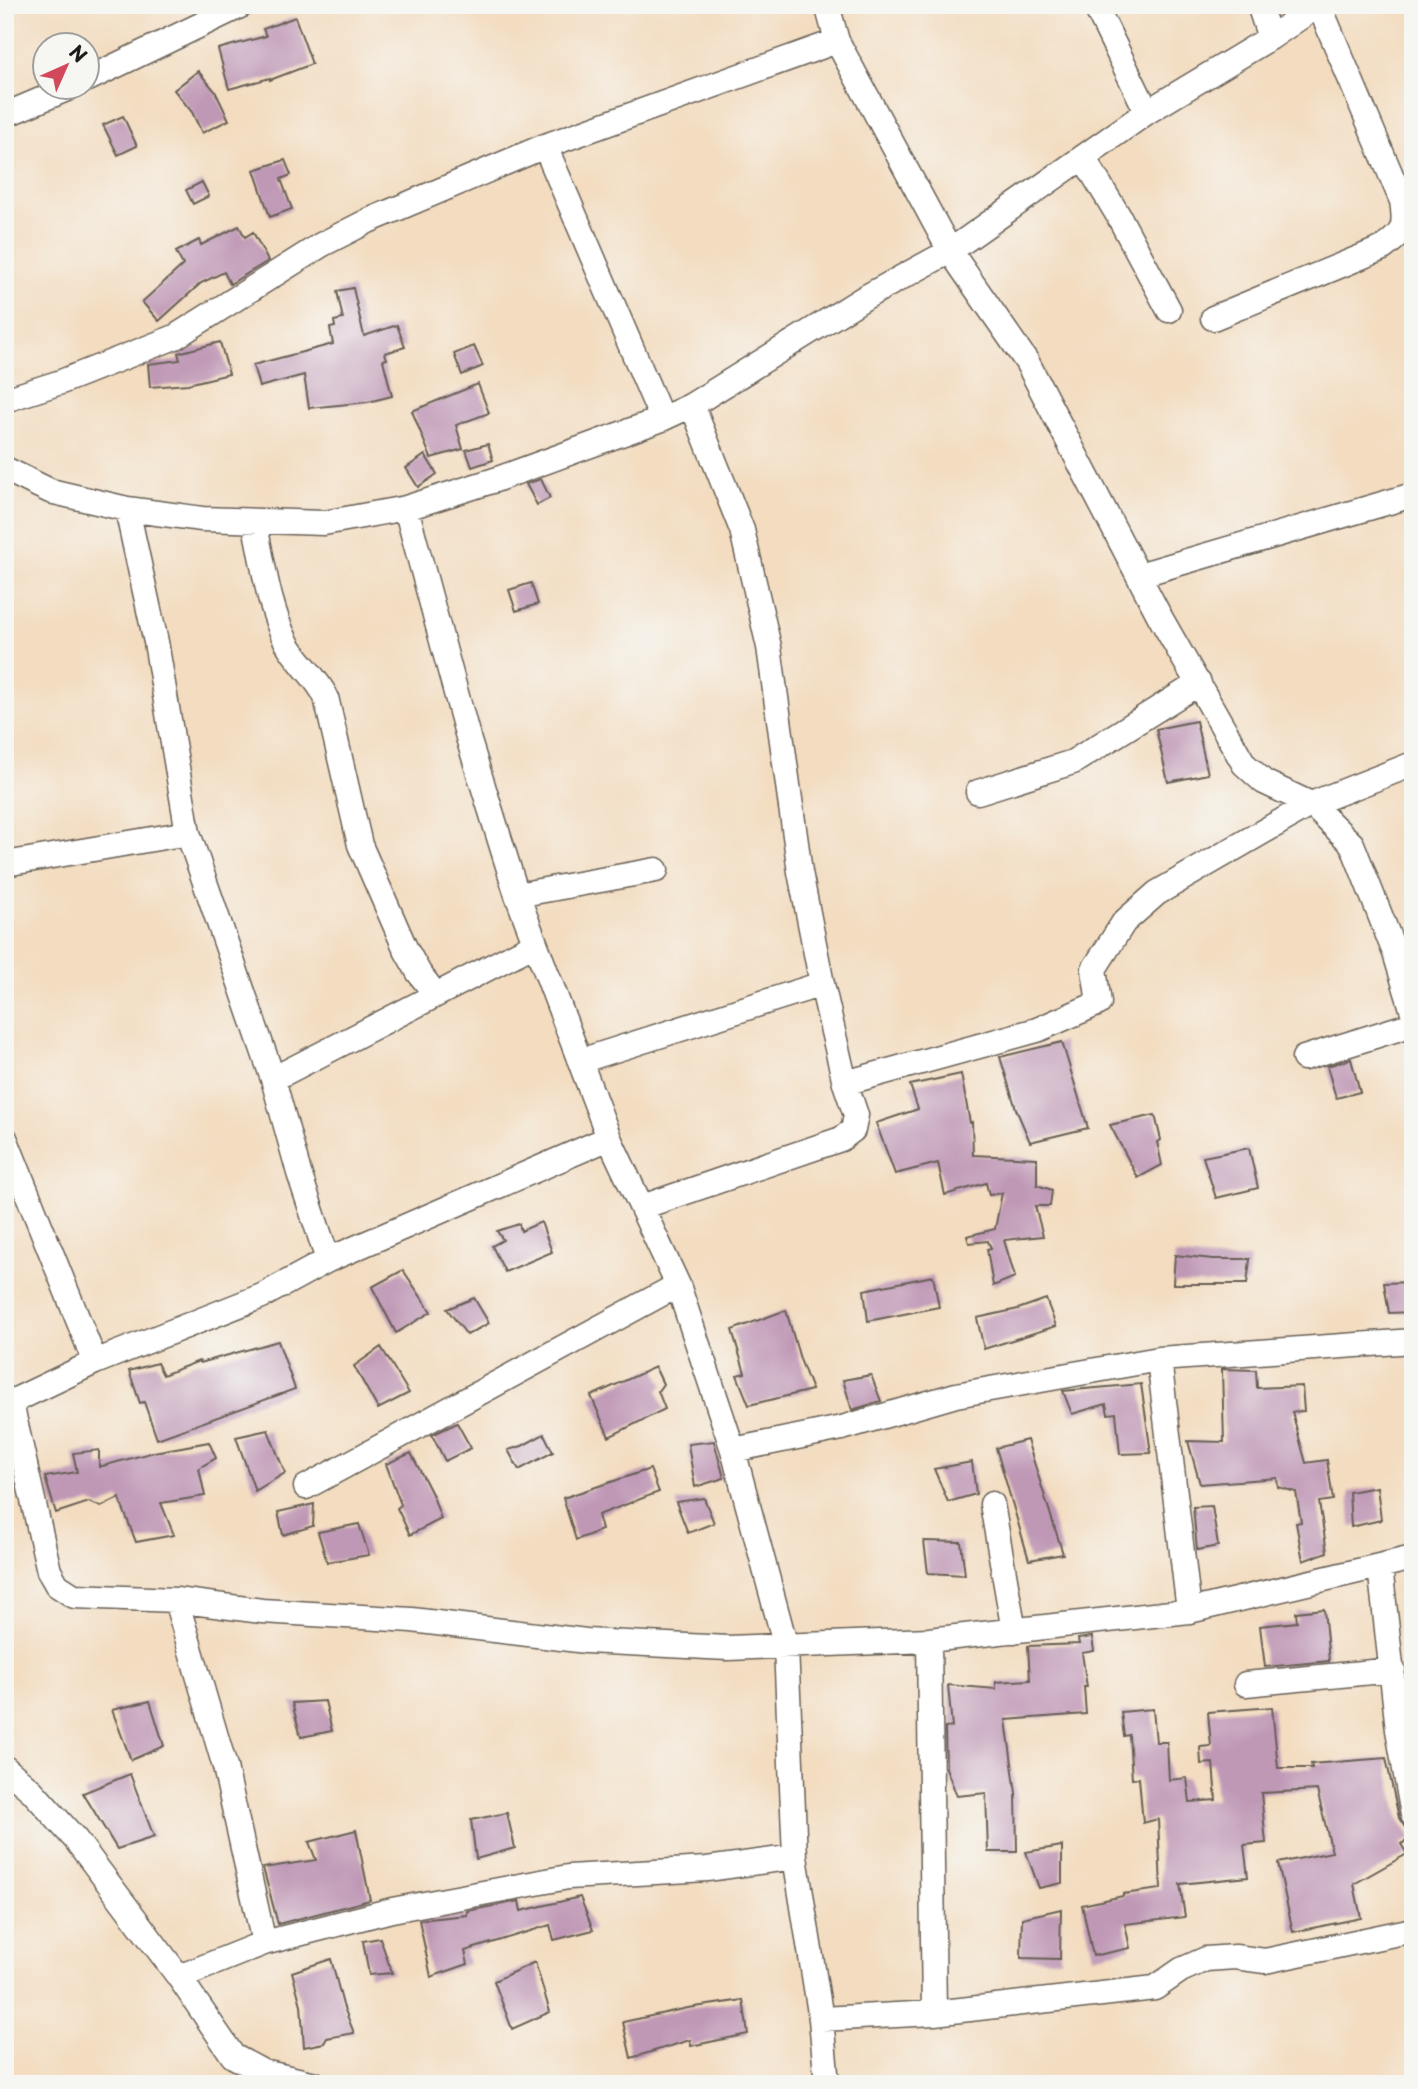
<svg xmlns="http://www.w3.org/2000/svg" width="1418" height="2089" font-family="'Playpen Sans',sans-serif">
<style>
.building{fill:#bf98b6}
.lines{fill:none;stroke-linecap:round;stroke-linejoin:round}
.minor-casing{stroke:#675f55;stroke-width:27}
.minor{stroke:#fff;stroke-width:24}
</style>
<rect width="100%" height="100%" fill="#f6f6f2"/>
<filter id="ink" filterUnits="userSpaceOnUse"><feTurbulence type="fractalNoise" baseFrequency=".0143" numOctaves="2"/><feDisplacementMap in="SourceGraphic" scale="14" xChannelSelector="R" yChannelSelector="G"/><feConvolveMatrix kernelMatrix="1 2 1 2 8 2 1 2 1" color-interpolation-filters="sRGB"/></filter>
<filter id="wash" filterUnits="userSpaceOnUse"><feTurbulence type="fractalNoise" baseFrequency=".00686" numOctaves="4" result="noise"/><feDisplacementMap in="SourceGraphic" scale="28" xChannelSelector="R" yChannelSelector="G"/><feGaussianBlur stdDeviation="1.57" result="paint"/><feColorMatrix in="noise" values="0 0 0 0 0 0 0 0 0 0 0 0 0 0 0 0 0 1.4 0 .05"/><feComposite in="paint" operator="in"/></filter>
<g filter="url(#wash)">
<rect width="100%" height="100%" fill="#f3dcbf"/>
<g id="blocks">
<path class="building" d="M295,17l17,47 -42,16v-2l-41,11 -11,-40 48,-13 -3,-7z
M198,71l17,20 14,29 -27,13 -10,-21 -18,-22z
M123,116l14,30 -19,9 -15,-30z
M285,160l6,15 -10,4 11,30 -22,8 -16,-47z
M202,182l7,14 -16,8 -7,-14z
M239,226l6,11 8,-5 15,29 -38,23 -6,-12 -23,11 -42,38 -17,-19 41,-37 -7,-13 23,-12 2,5z
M353,288l11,48 33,-11 8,22 -20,6 2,6 -4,1 9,36 -24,6 -59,6 -5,-33 -45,12 -6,-22 80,-21 -3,-16 5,-1 -1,-6 9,-2 -6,-28z
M220,342l9,32 -41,10 -38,3 -2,-23 32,-4 -2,-7z
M474,346l9,20 -21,9 -8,-21z
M478,384l11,29 -33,12 7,24 -32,9 -19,-47z
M488,444l5,16 -21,7 -6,-17z
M425,455l12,19 -19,13 -12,-19z
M541,479l9,19 -13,7 -11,-21z
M531,583l7,21 -22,7 -7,-21z
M1196,721l12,53 -40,8 -12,-53z
M1062,1042l26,86 -58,14 -14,-33 -16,-52z
M1351,1059l9,33 -24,6 -9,-32z
M961,1074l9,49 2,-1 1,33 64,3v27l15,5 -2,16h-15l8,30 -39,4 11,37 -22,9 -6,-37 4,-1 -3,-7 -19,2 -2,-7 28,-7 7,-36 -13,2 -3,-12 -41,12 -7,-32 -43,11 -19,-51 42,-14 -8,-24z
M1155,1115l6,25 -4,2 5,23 -24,13 -28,-53z
M1249,1148l9,40 -42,10 -13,-41z
M541,1222l11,30 -47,20 -13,-26 11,-6 -6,-9 22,-7 2,7z
M1175,1255l38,4h37l-3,25h-74z
M403,1270l28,42 -35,21 -24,-46z
M933,1276l6,31 -71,14 -4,-31z
M1413,1282v30l-24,1 -5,-30z
M474,1298l15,25 -22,12 -20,-26z
M1046,1299l10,27 -72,23 -7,-31 41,-9z
M786,1310l14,49 12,31 -63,15 -12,-30 8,-2 -13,-43z
M278,1341l17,48 -138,50 -13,-37 -4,1 -11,-32 28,-8 6,12 36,-14 1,2z
M381,1347l28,46 -31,16 -24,-43z
M655,1367l8,17 -5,7 7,18 -56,28 -18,-41z
M1222,1369l34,1 1,18 45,-2 2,25 -12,1 14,51 21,-3 6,40 -14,2 8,50 -24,9 -7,-38 5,-1 -5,-30 -18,-5 -1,-9 -77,6 -12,-43 36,1z
M871,1375l10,26 -29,9 -9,-30z
M1141,1384l10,69 -31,1 -4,-41 -8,1 -2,-10 -34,10 -9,-23z
M457,1423l14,25 -26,13 -13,-26z
M268,1430l17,43 -30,18 -19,-54z
M544,1434l9,18 -34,18 -11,-20 14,-4z
M1027,1440l36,114 -34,6 -33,-112z
M714,1441l10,37 -29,9 -7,-43z
M209,1442l7,16 -17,10 6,28 -44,7 13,32 -38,7 -17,-44 -18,9 -12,-5 -33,11 -11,-36 32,-5 -4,-19 26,-3v17l55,-15z
M411,1453l22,43 8,23 -31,16 -13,-27 4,-3 -15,-41z
M972,1462l4,32 -28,8 -14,-33z
M650,1469l9,23 -61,23 4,15 -26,10 -13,-42z
M1377,1487l4,33 -30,7 -2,-35z
M704,1498l10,25 -26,10 -12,-31z
M314,1504l-1,22 -30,9 -5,-23z
M1212,1506l6,40 -21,4 -4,-43z
M359,1524l10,31 -42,7 -9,-30z
M924,1541l37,1 4,33 -37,-2z
M1324,1609l5,52 -64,6 -5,-41 37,-4 -1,-10z
M1092,1637l2,14 -12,2 5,34h-3l2,27 -80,6 10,73 1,59h-29l-2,-59 -29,3 -11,-28 -1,-40 7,-1 -4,-42 48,4v-7l34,-2 -2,-34 51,-2 -1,-5z
M150,1701l14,45 -33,14 -19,-50z
M325,1701l7,30 -31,6 -9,-34z
M1272,1707l6,61h34l-1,-4 75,-6 13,60 13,20 -11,6 6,10 -53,30 7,34 -68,14 -15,-69 54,-11 -15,-62 -56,3 5,50 -22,2 4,32 -68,7 5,33 -60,7 5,24 -37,8 -11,-51 41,-9v-2l38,-5 -3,-70 -15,4 -4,-45 -7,1 -3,-44 -5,1 -3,-24 32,-3 3,33h11l2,38 18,-2 3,24 26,-2 -3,-37 -12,1 -1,-17 11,-1 -3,-34z
M130,1774l24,63 -37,12 -34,-56z
M507,1813l8,35 -39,11 -5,-39z
M356,1830l14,70 -92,24 -15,-56 53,-8 -7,-18z
M1062,1846v37l-23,5 -13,-36z
M580,1897l13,33 -39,10 -4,-15 -85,26 3,13 -37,13 -12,-57 48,-5v-4l52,-10 2,10z
M1061,1909l-1,50 -39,-1 1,-40z
M380,1938l12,35 -23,2 -6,-34z
M331,1959l12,46 11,28 -27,5 -3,5 -20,4 -3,-42 -9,-33z
M535,1962l15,50 -38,17 -18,-48z
M743,2000l5,34 -57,12 -1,-6 -59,18 -8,-36 65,-14z"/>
</g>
</g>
<g filter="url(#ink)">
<use href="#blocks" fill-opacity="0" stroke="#675f55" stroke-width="2"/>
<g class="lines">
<defs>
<path id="minor" d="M827,5l10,36 113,210 77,111 133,255 84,147 20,18 47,22 41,40 43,109 18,59
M1095,5l52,107
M1259,5l11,33
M88,79l154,-74
M5,115l64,-27
M545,146l117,273
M1083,157l35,58 51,95
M1213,318l170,-70c21,-16 23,-20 19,-47l-83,-196
M5,400l56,-18 114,-45 146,-92 47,-24 177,-75 292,-105
M5,469l45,22 77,18 75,10 122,4 82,-15 89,-28 167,-61 30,-14 172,-107 86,-47 197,-139 123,-74 48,-33
M406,508l63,233 48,154 92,243 69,147 55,165 53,197 9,210 26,162 6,65
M127,509l29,133 32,191 85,246 26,94 29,87
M254,521c9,40 14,86 33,122 11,20 29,33 39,54l34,148 46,105 13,23 17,22
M1139,575l274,-80
M978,792l95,-30 126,-79
M5,864l183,-31
M517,895l139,-25
M1304,1058l109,-34
M580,1061l242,-77
M273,1079l262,-135
M845,1083l192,-53 62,-27 -5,-34 30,-47 33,-29 154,-89 102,-40
M5,1138l90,224
M642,1207l199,-68 12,-9 3,-15 -11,-32 -23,-99 -22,-112 -31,-225 -27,-117 -50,-125
M1159,1359l30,252
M11,1403l38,168 8,14 17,11 102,4 86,11 150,9 174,21 142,7 201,-8 260,-29 224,-53
M5,1405l90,-43 167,-66 66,-36 281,-122
M733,1450l109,-22 114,-33 203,-36 254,-18
M306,1487l372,-202
M992,1504l22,127
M1380,1566l18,164 15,85
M176,1600l49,167 39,176
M929,1640l5,373
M1246,1684l147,-14
M5,1768l27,23 44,49 103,137 54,79 30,16 52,12
M179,1977l85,-34 128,-33 176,-33 139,-8 88,-12
M821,2019l113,-6 221,-25 26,-18 25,-11 29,-2 30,4 148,-31"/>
</defs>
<use href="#minor" class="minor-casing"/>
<use href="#minor" class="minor"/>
</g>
</g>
<rect width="1418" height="2089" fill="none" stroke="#f6f6f2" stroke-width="28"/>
<g transform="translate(66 66) rotate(45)"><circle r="33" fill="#f6f6f2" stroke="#9f9f9c" stroke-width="2"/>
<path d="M0-5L12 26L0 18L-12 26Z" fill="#d1495b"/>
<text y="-10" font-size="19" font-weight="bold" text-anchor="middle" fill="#1c1c1c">N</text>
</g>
</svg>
